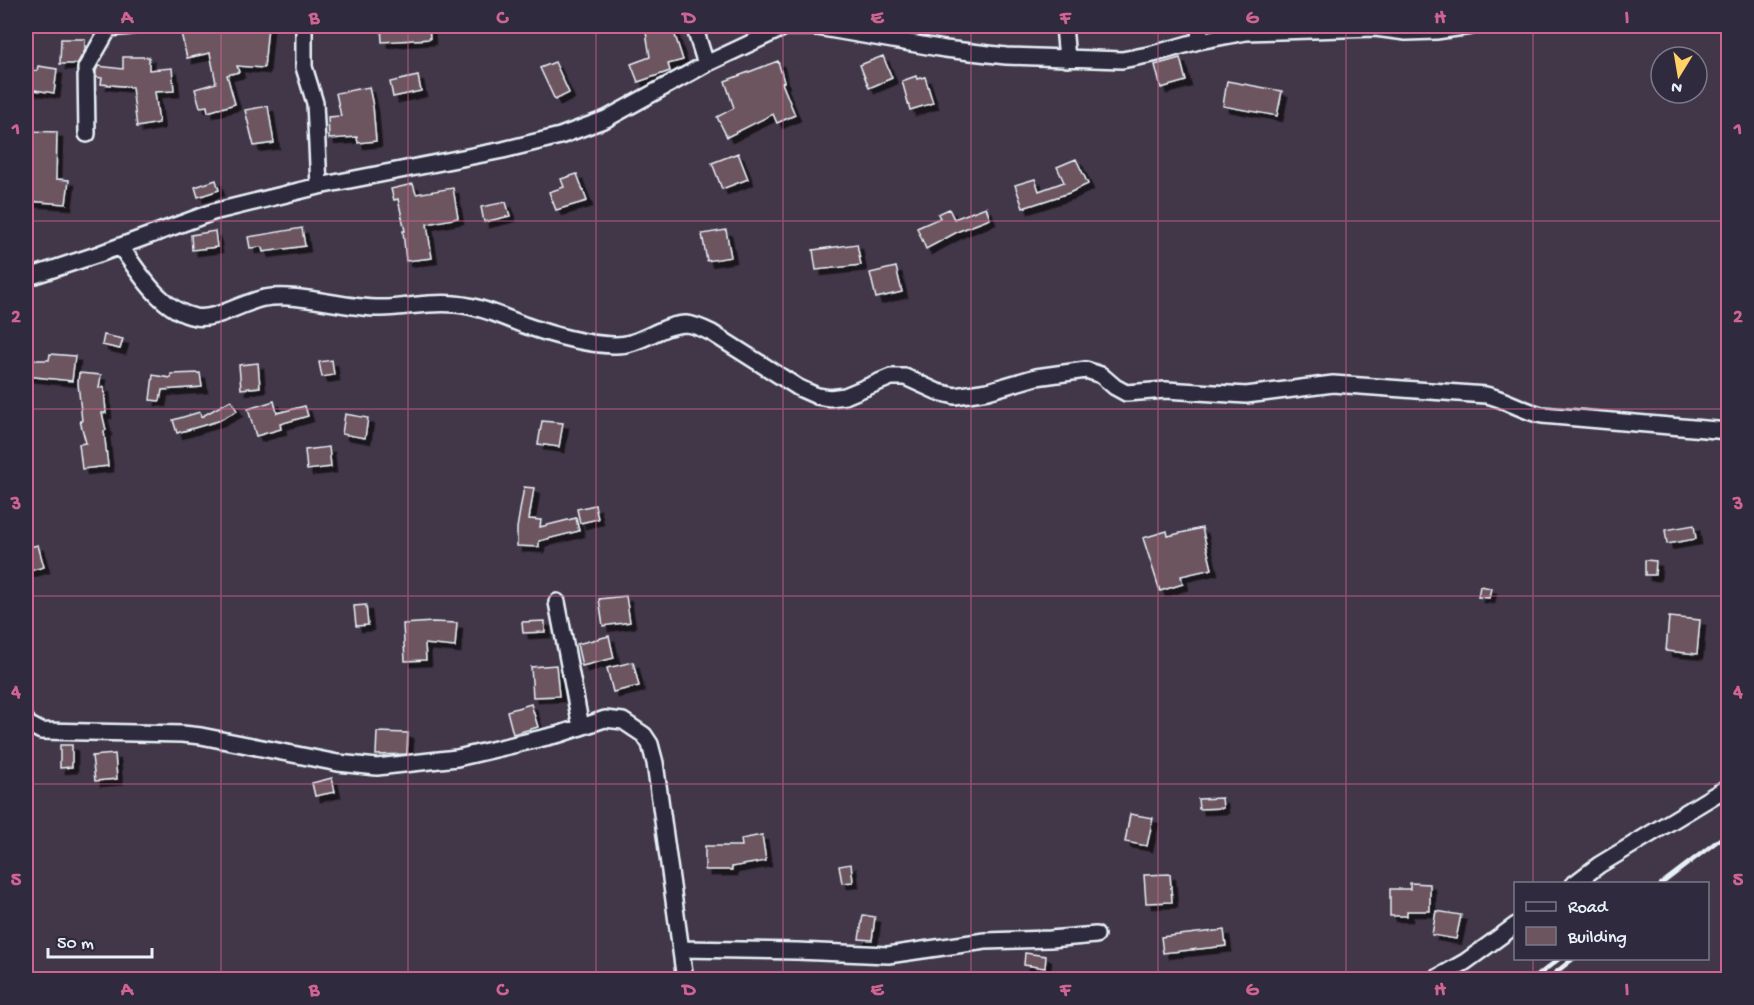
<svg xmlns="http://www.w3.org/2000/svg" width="1754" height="1005" font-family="'Gochi Hand',sans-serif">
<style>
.building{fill:#6d5560;stroke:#e8f1f8;stroke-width:1.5;filter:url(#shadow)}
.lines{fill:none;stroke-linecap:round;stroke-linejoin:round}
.minor-casing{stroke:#e8f1f8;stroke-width:20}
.minor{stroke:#2f2a3d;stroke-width:15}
.rail{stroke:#e8f1f8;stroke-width:4.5}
.grid{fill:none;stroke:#cf6492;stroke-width:1.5;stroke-opacity:0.55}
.neatline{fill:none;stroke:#cf6492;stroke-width:2}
.grid-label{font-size:20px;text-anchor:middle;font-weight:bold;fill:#cf6492}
</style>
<defs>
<filter id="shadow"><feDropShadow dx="5.5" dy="5.5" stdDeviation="0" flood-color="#0009"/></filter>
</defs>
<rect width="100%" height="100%" fill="#423748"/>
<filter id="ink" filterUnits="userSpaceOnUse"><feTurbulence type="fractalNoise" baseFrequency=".0167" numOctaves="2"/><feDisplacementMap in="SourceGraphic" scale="12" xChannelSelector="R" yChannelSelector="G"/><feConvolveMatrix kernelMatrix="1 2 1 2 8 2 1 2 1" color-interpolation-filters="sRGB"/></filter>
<g filter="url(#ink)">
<path class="building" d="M212,26h56l-4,42 -27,-2 2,6 -12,3 8,29 -27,8 -1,-6 -7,1 -5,-18 21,-6 -6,-30 -23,5 -6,-25z
M381,26h48l1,13 -48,3z
M645,26h27l11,34 -15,4 2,7 -32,11 -7,-18 19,-7z
M61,39h24v11l-8,14h-17z
M883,56l9,22 -23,10 -9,-23z
M123,57h26v13l23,-2 2,23 -19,1 4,31 -22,4 -5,-40 -31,-3 1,-6 -6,-1v-6l2,-5 25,3z
M1180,58l6,23 -25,7 -6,-23z
M778,61l6,21 -2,1 13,32 -18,8 -4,-9 -46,23 -10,-20 17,-9 -9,-27z
M555,62l14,31 -14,7 -15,-32z
M38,66l19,3 -3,24 -26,-4 3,-19 6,1z
M418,76l3,15 -28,6 -3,-15z
M916,76l1,3 8,-2 8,26 -23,7 -8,-29z
M1227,81l55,10 -5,25 -54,-10z
M369,87l4,19 3,35 -18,2 -1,-6 -28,2 -1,-22 13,-1 -5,-23z
M268,106l6,37 -20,3 -9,-36z
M26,131l31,1 -1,47 13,1 -3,24 -40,-3z
M738,153l10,26 -26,10 -10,-26z
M1076,159l12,25 -19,9 -46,15 -8,-23 20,-6 4,12 25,-9 -7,-15z
M577,174l10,27 -31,9 -7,-18 15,-5 -3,-8z
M216,180l3,10 -21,7 -3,-10z
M413,184l3,10 37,-6 5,30 -31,6 5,34 -26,3 -3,-30h2l-7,-32 -4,1 -3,-11z
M506,202l4,14 -26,6 -3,-15z
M986,207l4,12 -31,12 -33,18 -9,-21 23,-10 -2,-4 11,-5 5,10z
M302,228l3,18 -42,6 -1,-5 -12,1 -2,-11z
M726,230l5,27 -24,4 -5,-27z
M215,231l2,16 -25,3 -1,-15z
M857,244l4,21 -45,5 -3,-20z
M896,267l6,25 -26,6 -6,-25z
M104,335l19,4 -3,10 -18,-4z
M50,354l25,2 -3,25 -46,-5v-16h23z
M332,360l2,15 -12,2 -3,-15z
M258,363l2,24 -19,2 -2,-24z
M79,373l22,2 -2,13 5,-1 2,26h-4l4,17 -2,1 4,35 -26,3 -3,-25 7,-1 -6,-22h2l-4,-38z
M200,373l2,14 -40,3 -2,11 -10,-1 3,-25 18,3v-4z
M231,400l6,11 -19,10 -41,12 -4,-13 27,-8 1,5z
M274,401l3,12 28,-7 3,10 -28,8 1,5 -25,7 -8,-27z
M345,414l23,4 -3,20 -23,-4z
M542,421l21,2 -4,24 -21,-3z
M329,447l2,20 -24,3 -2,-20z
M524,487l10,1 -5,31 12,1 -1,7 36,-9 3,13 -40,10v6l-22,-1v-18z
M595,505l3,14 -18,4 -3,-14z
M1694,525l2,14 -29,5 -2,-14z
M1202,528l10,41 -31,7 2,8 -23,7 -17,-53 24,-7 1,5z
M38,545l6,22 -18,5v-24z
M1645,560l11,1 -1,14h-10z
M1480,586l11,2 -2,10 -11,-1z
M626,596l4,26 -27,4 -4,-27z
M366,605l2,20 -12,1 -2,-20z
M1669,617l31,3 -3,34 -31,-3z
M545,621v11l-22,1 -1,-11z
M433,622l24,1 -2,24 -30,-3 1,16 -21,1 -2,-37z
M609,636l5,22 -32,8 -5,-22z
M633,662l6,24 -26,6 -6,-24z
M556,665l3,31 -26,1 -2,-30z
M531,704l7,23 -25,7 -6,-23z
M377,732l31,1 -1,21 -31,1z
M60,745h12v22l-12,1z
M115,754l2,25 -22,2 -3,-25z
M332,778l3,14 -20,4 -3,-13z
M1222,798l1,10 -24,1 -1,-10z
M1130,814l23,4 -6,28 -22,-4z
M762,835l4,26 -34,6v3h-27v-24h37l-1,-7z
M851,864l2,18 -11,1 -3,-17z
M1170,874l2,28 -26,1 -2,-28z
M1410,883l20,1v27h-23v5h-17v-27h20z
M1436,911l25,4 -5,24 -24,-4z
M863,915l12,2 -3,23 -13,-1z
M1224,930l2,16 -63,7 -2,-16z
M1025,953l21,3 -1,12 -21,-3z"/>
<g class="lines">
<defs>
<path id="minor" d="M304,26v41l11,36 4,83
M694,26l12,38
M1064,26l3,33
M1199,41l1,-15
M87,134l-1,-66 23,-40 22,-2
M120,246c19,26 40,64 75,71 20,4 48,-15 69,-19 36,-6 80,11 118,10 24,0 48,-7 73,-4 24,2 46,12 69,21 28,10 59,19 89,20 26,2 48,-21 73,-21 10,1 18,5 26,9l87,55 18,8 13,2 15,-2 46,-19h14l33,15 17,4 33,-5 48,-14 50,-7 15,5 14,12 11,6 40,-3 80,5 87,-11 153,11c20,4 36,16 56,20l186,16
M26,278l73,-24 114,-42 106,-26 184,-36 57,-14 46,-17 100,-55 79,-37h32l128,22 61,7 116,4 31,-6 46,-13 47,-9 129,-4 31,4 30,-1 35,-5
M557,602l24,125
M26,720l2,4 13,7 141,3 19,2 137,27 39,4 80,-9 103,-24 45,-15 18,2 21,14 6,9 5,19 30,217
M1574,884l25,-19 129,-78
M681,949l116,2 91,4 97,-14 65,-2 46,-4
M1433,980l32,-18 51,-37"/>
</defs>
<use href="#minor" class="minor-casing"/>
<use href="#minor" class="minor"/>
<path class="rail" d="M1661,884l67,-51
M1555,973l19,-15
M1532,980l28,-22"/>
</g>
</g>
<path class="grid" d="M221,26v954M408,26v954M596,26v954M783,26v954M971,26v954M1158,26v954M1346,26v954M1533,26v858M26,221h1702M26,409h1702M26,596h1702M26,784h1702M1533,958v22"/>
<rect width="1754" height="1005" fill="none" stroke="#2f2a3d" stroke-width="66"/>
<rect x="1514" y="882" width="195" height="78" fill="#2f2a3d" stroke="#797a88" stroke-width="1.5"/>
<rect x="1526" y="902" width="30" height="9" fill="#2f2a3d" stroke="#797a88" stroke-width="1.5"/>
<text x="1568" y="912" font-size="18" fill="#e8f1f8">Road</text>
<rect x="1526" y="927" width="30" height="18" fill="#6d5560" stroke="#797a88" stroke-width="1.5"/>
<text x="1568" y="942" font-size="18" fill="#e8f1f8">Building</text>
<g transform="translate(1679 75) rotate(191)"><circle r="28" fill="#2f2a3d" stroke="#797a88" stroke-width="1.5"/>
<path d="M0-4.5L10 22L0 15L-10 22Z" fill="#ffd166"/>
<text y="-9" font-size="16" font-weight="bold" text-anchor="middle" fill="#e8f1f8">N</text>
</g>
<path d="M48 948v9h104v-9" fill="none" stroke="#e8f1f8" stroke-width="3"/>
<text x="57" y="948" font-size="18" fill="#e8f1f8" stroke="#2f2a3d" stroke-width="4.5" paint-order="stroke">50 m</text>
<rect x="33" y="33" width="1688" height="939" class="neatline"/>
<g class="grid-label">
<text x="127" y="23">A</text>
<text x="314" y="23">B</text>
<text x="502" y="23">C</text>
<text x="689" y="23">D</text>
<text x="877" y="23">E</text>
<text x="1065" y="23">F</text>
<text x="1252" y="23">G</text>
<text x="1440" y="23">H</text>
<text x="1627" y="23">I</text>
<text x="16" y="134">1</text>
<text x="1738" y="134">1</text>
<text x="16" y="322">2</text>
<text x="1738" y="322">2</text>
<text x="16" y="509">3</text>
<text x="1738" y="509">3</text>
<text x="16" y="697">4</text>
<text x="1738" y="697">4</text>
<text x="16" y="885">5</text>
<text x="1738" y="885">5</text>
<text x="127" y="995">A</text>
<text x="314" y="995">B</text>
<text x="502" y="995">C</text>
<text x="689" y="995">D</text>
<text x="877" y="995">E</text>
<text x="1065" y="995">F</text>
<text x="1252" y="995">G</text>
<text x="1440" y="995">H</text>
<text x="1627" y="995">I</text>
</g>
</svg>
